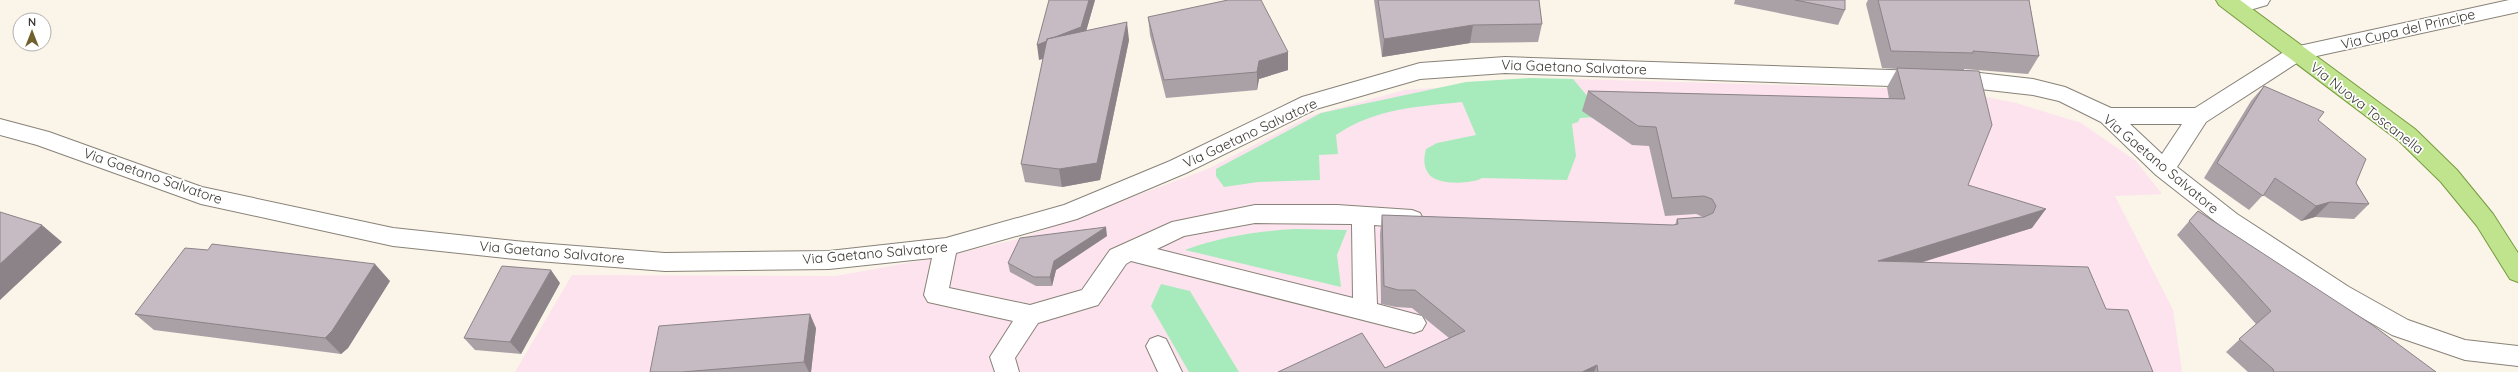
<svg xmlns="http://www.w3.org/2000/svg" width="2518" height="372" font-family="Quicksand,sans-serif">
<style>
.medical{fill:#fce3ee}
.green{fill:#a7ebbc}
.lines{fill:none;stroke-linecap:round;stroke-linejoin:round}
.minor-casing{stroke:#888278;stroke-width:2}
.major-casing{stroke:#769b3e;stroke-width:2}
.minor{fill:#fff;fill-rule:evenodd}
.major{fill:#c0e38e;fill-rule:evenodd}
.wall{fill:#aaa1a7}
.shaded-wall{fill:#8b8388}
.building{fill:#c6bbc2;stroke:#8b8388}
.labels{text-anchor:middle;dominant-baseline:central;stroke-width:3.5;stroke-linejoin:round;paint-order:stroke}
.street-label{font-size:14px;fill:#3b3935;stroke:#fff}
</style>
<rect width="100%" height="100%" fill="#faf4e9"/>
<path class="medical" d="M1573,79l377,11 66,13 65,20 55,38 26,33 -47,2 58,114 9,62h-1667l57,-97 264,1 110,-20 76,-18 186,-69 104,-54 93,-25z"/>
<path class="green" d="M1530,78l43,1 26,31 -2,7 -17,1 -2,4 -6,2 4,32 -9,24 -85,-2c-10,6 -46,8 -54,-5 -5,-8 -4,-15 -2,-24l11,-6 39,-8 -14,-33c-46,5 -86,6 -126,33l2,19 -19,1 1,25 -62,2 -34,5 -8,-11v-7l105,-56 145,-31z
M1295,229l52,1 -10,25 4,32 -156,-37c35,-13 72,-19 110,-21z
M1161,284l29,7 49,81h-50l-38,-66z"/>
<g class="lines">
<defs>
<path id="minor" d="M2236,0h34l-3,5 -31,9 -7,-2 -3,-5 3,-5z
M2509,0h9v12l-215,47 -97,63 -29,45 60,47 112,73 59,33 57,20 53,6v20l-53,-6 -73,-25 -59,-34 -112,-75 -65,-51 -55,-53 -42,-21 -26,-6 -53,-6 -475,-16 -85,6 -104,30 -130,64 -109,46 -121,34 -7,35 81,17 52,-15 28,-40 62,-28 83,-17h82l75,5 8,3 3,6 -3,6 -8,3 -38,-3 3,79 45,12 4,7 -4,7 -8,3 -283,-72 -5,3 -28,41 -60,18 -23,35 4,14h-24l-5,-15 23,-36 -85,-19 -4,-7 8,-37 -103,11 -164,2 -140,-11 -132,-14 -192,-42 -164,-59 -37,-10v-16l49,13 153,55 191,41 132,14 140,11 164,-2 117,-13 118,-33 106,-44 132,-64 118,-34 85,-6 475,16 53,6 32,8 46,21h84l95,-60zM2130,124h52l-20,30zM1255,223l97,1 1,74 -196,-49 27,-13z
M1158,336l8,3 16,33h-24l-12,-26 4,-7z"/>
<path id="major" d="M2216,0h24l175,129 42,41 36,44 25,39v29l-8,-3 -33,-53 -36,-44 -42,-41 -180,-136z"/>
</defs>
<use href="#minor" class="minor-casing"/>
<use href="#major" class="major-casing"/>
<use href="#minor" class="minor"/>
<use href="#major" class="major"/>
</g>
<path class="wall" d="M1095,0l-9,31 43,9 -29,140 -38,7 -37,-5 -4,-18 22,-105 -4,1z
M1374,0h165l3,24 -4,18 -68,1 -88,14z
M1735,0h110v10l-7,15 -104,-21z
M1868,0h161l10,56 -11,18 -64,-5v1l4,115 64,43 -112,35 186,46 47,63h-875l107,-4 64,-30 -37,-30 -16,-1 -15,-3 -1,-70 2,-19 291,10h2l2,-6 26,-2 -7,-3 -31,2 -16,-70 -17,-1 -50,-34 6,-20 301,8 -2,-12 10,-18 -15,-1 -16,-64z
M1148,17l140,53 -29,9 -2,11 -91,8 -16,-63z
M2264,86l54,34 51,84 -15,15 -39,-2 -14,4 -38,-26 -14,15 -45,-32 47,-77z
M2198,211l238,161h-188l-22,-20 30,-28 -79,-89z
M1107,236l-51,34 -4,16h-16l-26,-14 -2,-9z
M390,281l-42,67 -7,6 -187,-24 -19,-16z
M560,283l-39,71 -46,-4 -11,-12z
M816,328l-5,44h-161z"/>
<path class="shaded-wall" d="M1089,0h6l-12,42 -44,18 -2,-15z
M1127,22l2,18 -29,140 -38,7 -3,-18z
M1473,25l-3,18 -88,14 2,-18z
M1288,52v18l-29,9 -2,11v-18l2,-11z
M2330,202l-15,15 -14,4 15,-15z
M2046,209l-14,19 -165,51 11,-18z
M42,225l20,17 -62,58v-36z
M1106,227l1,9 -51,34 -4,16 -2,-9 4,-16z
M375,264l15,17 -42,67 -7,6 -16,-16z
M551,270l9,13 -39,71 -11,-12z
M810,314l6,14 -5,44h-2l-5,-10z
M1597,365l-3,7h-12z"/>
<path class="building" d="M1049,0h40l-8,27 -26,10 -8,2v2l-10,4z
M1228,0h33l27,52 -29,9 -2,11 -93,8 -16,-63z
M1378,0h161l3,24 -69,1 -89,14z
M1795,0h50v10z
M1878,0h151l10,56 -66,-5v2l-82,-2z
M1127,22l-30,141 -38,6 -38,-5 26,-125z
M1897,68l82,3 13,54 -24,60 78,24 -168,52 210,6 18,42 22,1 25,62h-555l-1,-7 -15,7h-304l84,-39 23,35 80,-37 -50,-41h-17l-14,-4 -2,-71 291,10 5,-1 -1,-5 27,-2 9,-4 3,-7 -4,-7 -8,-3 -32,2 -16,-71 -18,-1 -50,-35 317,8z
M2264,86l60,26 -6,8 48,39 -10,24 13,21 -39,-2 -14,4 -41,-28 -12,18 -46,-33z
M2198,211l173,113 65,48h-162l-1,-3 -34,-30 32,-28 -82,-90z
M0,212l42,13 -42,39z
M1106,227l-52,34 -4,16h-16l-26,-14 12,-25z
M212,244l163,20 -43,67 -7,7 -190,-24 50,-66 23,2z
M502,266l49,4 -41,72 -46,-4z
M810,314l-6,48 -122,10h-32l9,-46z"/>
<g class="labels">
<g class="street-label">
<text transform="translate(2408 29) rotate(-13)">Via Cupa del Principe</text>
<text transform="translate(1574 67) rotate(2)">Via Gaetano Salvatore</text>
<text transform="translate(2367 108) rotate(38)">Via Nuova Toscanella</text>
<text transform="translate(1250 133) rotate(-25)">Via Gaetano Salvatore</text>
<text transform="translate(2161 164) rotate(40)">Via Gaetano Salvatore</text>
<text transform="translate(153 176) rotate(19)">Via Gaetano Salvatore</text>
<text transform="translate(552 252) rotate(5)">Via Gaetano Salvatore</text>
<text transform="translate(875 253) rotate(-5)">Via Gaetano Salvatore</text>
</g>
</g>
<g transform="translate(32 32)"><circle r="19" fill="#ffffff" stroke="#b1b0ae"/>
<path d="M0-3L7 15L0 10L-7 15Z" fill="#70602e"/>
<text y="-6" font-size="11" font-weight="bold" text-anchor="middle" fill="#3b3935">N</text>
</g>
</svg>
